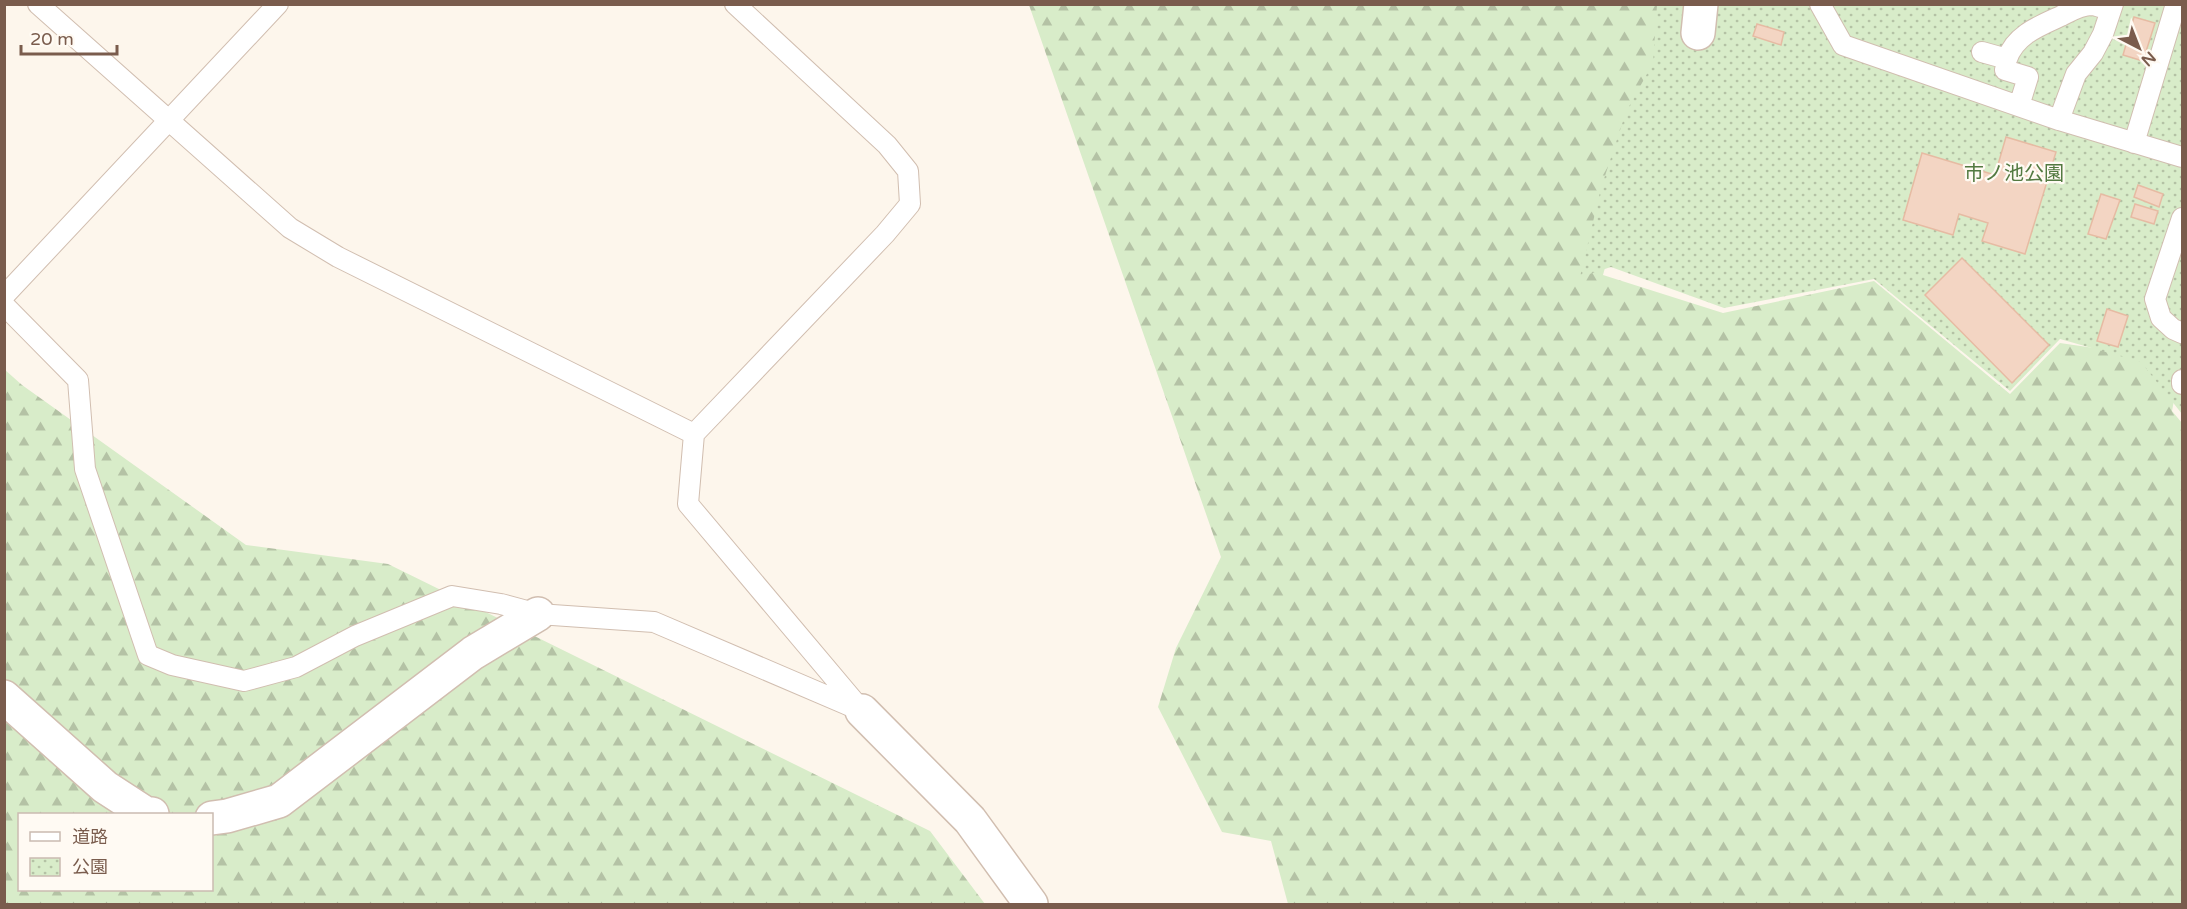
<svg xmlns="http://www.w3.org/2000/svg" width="2187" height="909" font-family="'Varela Round','Noto Sans JP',sans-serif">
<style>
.forest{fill:url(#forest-firs);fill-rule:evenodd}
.park{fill:url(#park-dots)}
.building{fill:#f3d5c3;stroke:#e6bba3;stroke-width:1.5}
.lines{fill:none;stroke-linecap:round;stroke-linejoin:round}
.lane-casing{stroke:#d1beb0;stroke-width:22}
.street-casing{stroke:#d1beb0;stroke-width:36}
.lane{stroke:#fff;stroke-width:20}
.street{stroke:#fff;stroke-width:33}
.labels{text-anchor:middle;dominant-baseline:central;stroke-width:4.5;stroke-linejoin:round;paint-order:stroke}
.park-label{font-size:20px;fill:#537a41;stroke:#fffaf3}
</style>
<defs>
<pattern id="forest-firs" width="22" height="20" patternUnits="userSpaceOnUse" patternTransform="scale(1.5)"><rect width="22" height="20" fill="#d8ecc9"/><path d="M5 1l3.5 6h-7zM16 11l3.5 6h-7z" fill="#b4c2a5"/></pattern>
<pattern id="park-dots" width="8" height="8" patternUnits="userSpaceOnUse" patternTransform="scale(1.5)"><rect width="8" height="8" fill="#d8ecc9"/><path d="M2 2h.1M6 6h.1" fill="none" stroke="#b4c2a5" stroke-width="1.8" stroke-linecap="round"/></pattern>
</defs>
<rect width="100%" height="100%" fill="#fdf6ec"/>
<path class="forest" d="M1029,5h648l-74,270 120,38 151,-32 136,113 50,-51 89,13 27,34 -4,21 10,12v481h-894l-17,-63 -49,-9 -64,-125 18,-59 45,-91z
M4,369l18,16 224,160 142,19 542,267 55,73h-980zM20,814h192v76h-192z"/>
<path class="park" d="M1657,5h525v409l-41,-52 -81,-23 -50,52 -136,-112 -150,29 -113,-41 -31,10 21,-89 25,-76 27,-49z"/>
<path class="building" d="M2134,17l21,6 -12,38 -20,-6z
M1757,24l27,8 -3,13 -28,-9z
M2006,137l50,15 -31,102 -43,-13 6,-18 -29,-9 -6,21 -50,-15 19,-67 73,22z
M2138,185l25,9 -4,13 -25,-10z
M2101,194l19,6 -14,39 -18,-5z
M2135,204l23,7 -4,13 -23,-7z
M1962,258l87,87 -37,38 -87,-88z
M2107,309l21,7 -10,31 -21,-6z"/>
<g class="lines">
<defs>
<path id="lane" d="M38,4l252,224 48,29 356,177
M735,4l152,141 21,26 2,33 -25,30 -191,200 -6,70 170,202
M1820,4l23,41 216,75 123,37
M1982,52l25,7c8,-24 32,-33 54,-43 10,-5 19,-11 31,-11 6,1 13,4 19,5
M2005,70l23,7 -9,29
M2059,120l17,-46 17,-21 10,-19 10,-30
M2134,143l42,-139
M2182,218l-27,81 6,19 12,11 9,4
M4,296l274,-292
M4,305l74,75 7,89 63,186 24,10 72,16 52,-14 59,-31 97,-40 49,8 37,10 116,8 208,89
M2182,380v4"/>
<path id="street" d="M1698,33l3,-29
M4,697l101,90 40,26 7,1
M862,711l108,109 61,84
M212,818l15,-2 52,-15 194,-148 65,-39"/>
</defs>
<use href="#lane" class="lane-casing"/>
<use href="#street" class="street-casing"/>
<use href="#lane" class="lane"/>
<use href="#street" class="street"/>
</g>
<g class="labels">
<g class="park-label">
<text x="2014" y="174">市ノ池公園</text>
</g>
</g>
<rect width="2187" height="909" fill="none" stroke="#7a5c4d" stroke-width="12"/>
<rect x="18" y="813" width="195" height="78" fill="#fffaf3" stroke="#cabbb1" stroke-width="1.5"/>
<rect x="30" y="832" width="30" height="9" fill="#ffffff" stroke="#cabbb1" stroke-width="1.5"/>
<text x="72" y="843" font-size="18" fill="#7a5c4d">道路</text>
<rect x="30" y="858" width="30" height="18" fill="url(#park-dots)" stroke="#cabbb1" stroke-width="1.5"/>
<text x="72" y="873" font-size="18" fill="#7a5c4d">公園</text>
<g transform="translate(2139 48) rotate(138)" stroke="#fffaf3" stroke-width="4.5" paint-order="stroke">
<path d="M0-4.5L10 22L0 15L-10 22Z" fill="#7a5c4d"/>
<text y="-9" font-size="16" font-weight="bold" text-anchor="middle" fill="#7a5c4d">N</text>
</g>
<path d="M21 45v9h96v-9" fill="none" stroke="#7a5c4d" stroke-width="3"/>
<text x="30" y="45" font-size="18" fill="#7a5c4d" stroke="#fffaf3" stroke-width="4.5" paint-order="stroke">20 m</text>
</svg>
